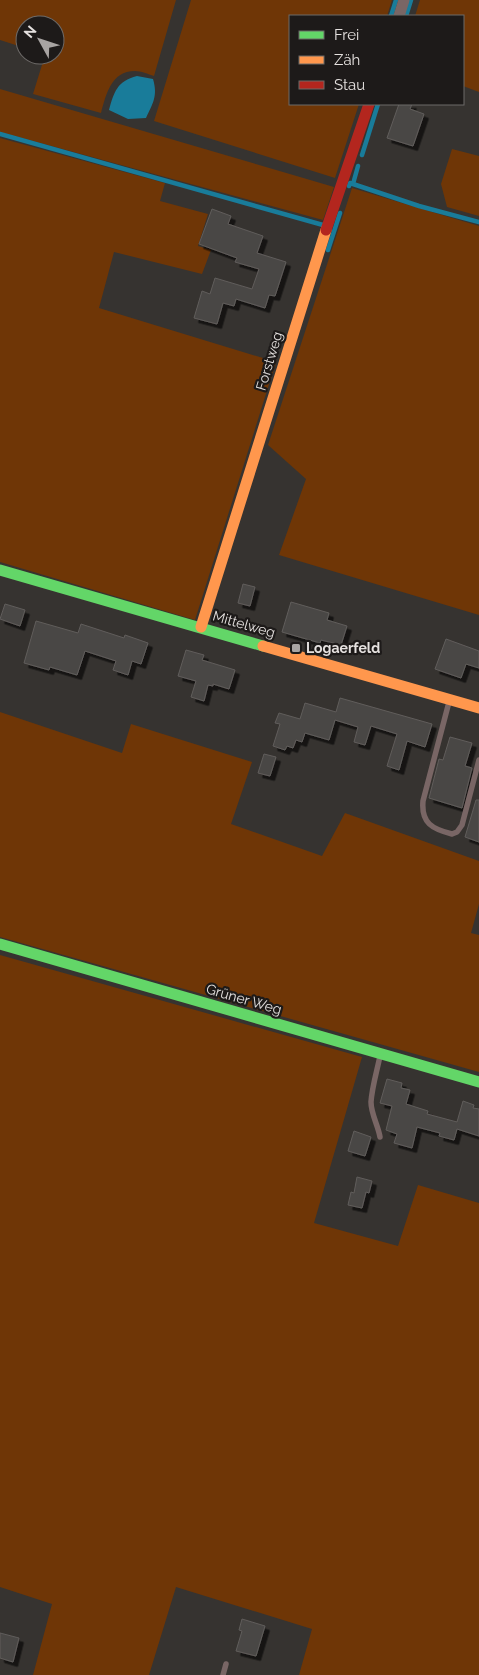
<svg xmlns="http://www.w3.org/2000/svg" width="479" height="1675" font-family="Raleway,sans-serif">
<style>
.green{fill:#6f3606}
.water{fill:#197c9a}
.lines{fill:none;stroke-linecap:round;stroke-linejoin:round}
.stream{stroke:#197c9a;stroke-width:4.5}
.building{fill:#4a4745;stroke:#605d5b;filter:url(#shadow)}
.lane{stroke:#796665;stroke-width:5.5}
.street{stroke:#796665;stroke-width:11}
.fast{stroke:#63d668;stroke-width:11}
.slow{stroke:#ff974d;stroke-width:11}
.jam{stroke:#b3261e;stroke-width:11}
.poi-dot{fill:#a8a4a2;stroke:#1d1a19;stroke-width:2}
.labels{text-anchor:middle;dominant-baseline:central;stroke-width:4.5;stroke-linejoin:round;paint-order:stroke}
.street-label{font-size:14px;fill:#e5e1df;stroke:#1d1a19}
.poi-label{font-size:14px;font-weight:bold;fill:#e5e1df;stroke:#1d1a19;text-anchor:start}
</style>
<defs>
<filter id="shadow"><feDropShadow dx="4.5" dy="4.5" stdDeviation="0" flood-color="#0009"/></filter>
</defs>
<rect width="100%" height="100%" fill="#363330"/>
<path class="green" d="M0,0h176l-22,76c-6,-2 -13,-5 -19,-5 -24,0 -29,24 -34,42l-68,-19 12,-39h10v-30h-30v23l-25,-8z
M191,0h201l-5,16h-97v88h69l-24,74 -181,-57z
M420,0h59v92l-16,-6v-70h-48z
M0,89l334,98 -11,33 -323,-88z
M0,138l165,45 -5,18 48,13 -10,32 13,4 -9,24 -88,-22 -15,56 177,54 -81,258 -195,-58z
M452,149l27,7v60l-32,-9 -6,-23z
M352,188l127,38v389l-200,-60 27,-76 -38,-34z
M0,712l122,41 9,-29 121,38 -21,62 91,32 23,-43 134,48v43l-8,29 8,2v137l-479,-135z
M0,955l362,102 -48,166 84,23 20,-61 61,18v472h-180l13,-46 -136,-42 -27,88h-116l19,-71 -52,-17z"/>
<path class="water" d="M137,76l16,3c5,17 0,24 -7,39l-18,1 -19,-9c5,-18 8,-29 28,-34z"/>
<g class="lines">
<path class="stream" d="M391,16l5,-16
M406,16l5,-16
M0,134l323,91
M362,155l16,-51
M353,184l5,-18
M349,186l1,-3 69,23 60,16
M328,250l12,-37"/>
</g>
<path class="building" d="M399,104h13l-2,5 14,5 -11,32 -26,-8z
M212,209l19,7 -3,8 35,12 -6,17 29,9 -11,34 -6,-1 -4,13 -29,-9 -2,7 -11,-3 -6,21 -23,-6 8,-27 8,3 5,-16 37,11 7,-20 -24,-7 2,-4 -38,-14z
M243,584l12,3 -5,19 -12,-3z
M291,602l38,11 -2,7 20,6 -6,19 -20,-5 -1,3 -38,-11z
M5,604l20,6 -5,16 -20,-7z
M36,621l42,12 3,-9 43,14 1,-3 23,8 -7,21 -9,-3 -4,14 -15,-5 3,-9 -31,-10 -8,24 -27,-8 -1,3 -25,-7z
M446,639l33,12v17l-13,-4 -5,14 -26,-9z
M186,650l18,5 -2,5 33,10 -6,19 -16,-5v2l-5,-1 -4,16 -13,-4 5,-16 -18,-5z
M340,698l92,26 -7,23 -18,-6 -8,29 -12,-4 10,-32 -26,-8 -6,19 -11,-3 4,-15 -23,-7 -6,20 -24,-7 -3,9 -6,-2 -3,8 -6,-2 -2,4 -12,-4 7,-22 -5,-1 4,-10 21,6 5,-16 31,9z
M450,737l22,6 -7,23 7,2 -10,40 -33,-10 10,-39 4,1z
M264,754l12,3 -6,19 -12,-3z
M476,800h3v42l-14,-5z
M387,1079l15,4 -1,5 9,2 -4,14 22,7 -1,3 30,8 6,-21 11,4 -1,3 6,1v27l-22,-7 -3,11 -15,-4 1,-3 -23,-6 -5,21 -18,-5 3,-9 -11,-4 6,-24 -12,-3z
M354,1131l17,6 -6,19 -17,-5z
M357,1177l15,4 -3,12 -3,-1 -4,16 -14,-3 3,-13 3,1z
M242,1619l23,7 -9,30 -20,-5 6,-20 -3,-1z
M0,1633l19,5 -6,24 -13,-4z"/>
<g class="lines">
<path class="lane" d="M449,702l-26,99c-2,22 9,28 29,33l5,-2 5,-7 17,-65
M380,1137c-2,-12 -9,-23 -9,-35 1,-15 6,-31 9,-46
M223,1675l3,-11"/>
<path class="street" d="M399,16l5,-16"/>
<path class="fast" d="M0,570l263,76
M0,944l479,138"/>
<path class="slow" d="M201,627l125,-397
M263,646l216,62"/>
<path class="jam" d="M326,230l43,-126"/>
</g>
<rect class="poi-dot" x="291" y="643" width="10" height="10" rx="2.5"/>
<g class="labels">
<g class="street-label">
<text transform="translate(269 361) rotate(-73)">Forstweg</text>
<text transform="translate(244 624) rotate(16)">Mittelweg</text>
<text transform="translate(244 999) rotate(16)">Grüner Weg</text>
</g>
<g class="poi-label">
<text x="306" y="648">Logaerfeld</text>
</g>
</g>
<rect x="289" y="15" width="175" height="90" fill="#1d1a19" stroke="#6d6a68"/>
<rect x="299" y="31" width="25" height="8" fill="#63d668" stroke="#6d6a68"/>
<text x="334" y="40" font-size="15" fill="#e5e1df">Frei</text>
<rect x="299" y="56" width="25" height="8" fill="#ff974d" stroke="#6d6a68"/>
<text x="334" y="65" font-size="15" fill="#e5e1df">Zäh</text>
<rect x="299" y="81" width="25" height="8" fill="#b3261e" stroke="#6d6a68"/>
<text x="334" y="90" font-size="15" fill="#e5e1df">Stau</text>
<g transform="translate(40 40) rotate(310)"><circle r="24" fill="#1d1a19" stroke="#6d6a68"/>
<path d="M0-4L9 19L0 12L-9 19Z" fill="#a8a4a2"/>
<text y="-8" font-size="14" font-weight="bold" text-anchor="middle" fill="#e5e1df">N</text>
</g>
</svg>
